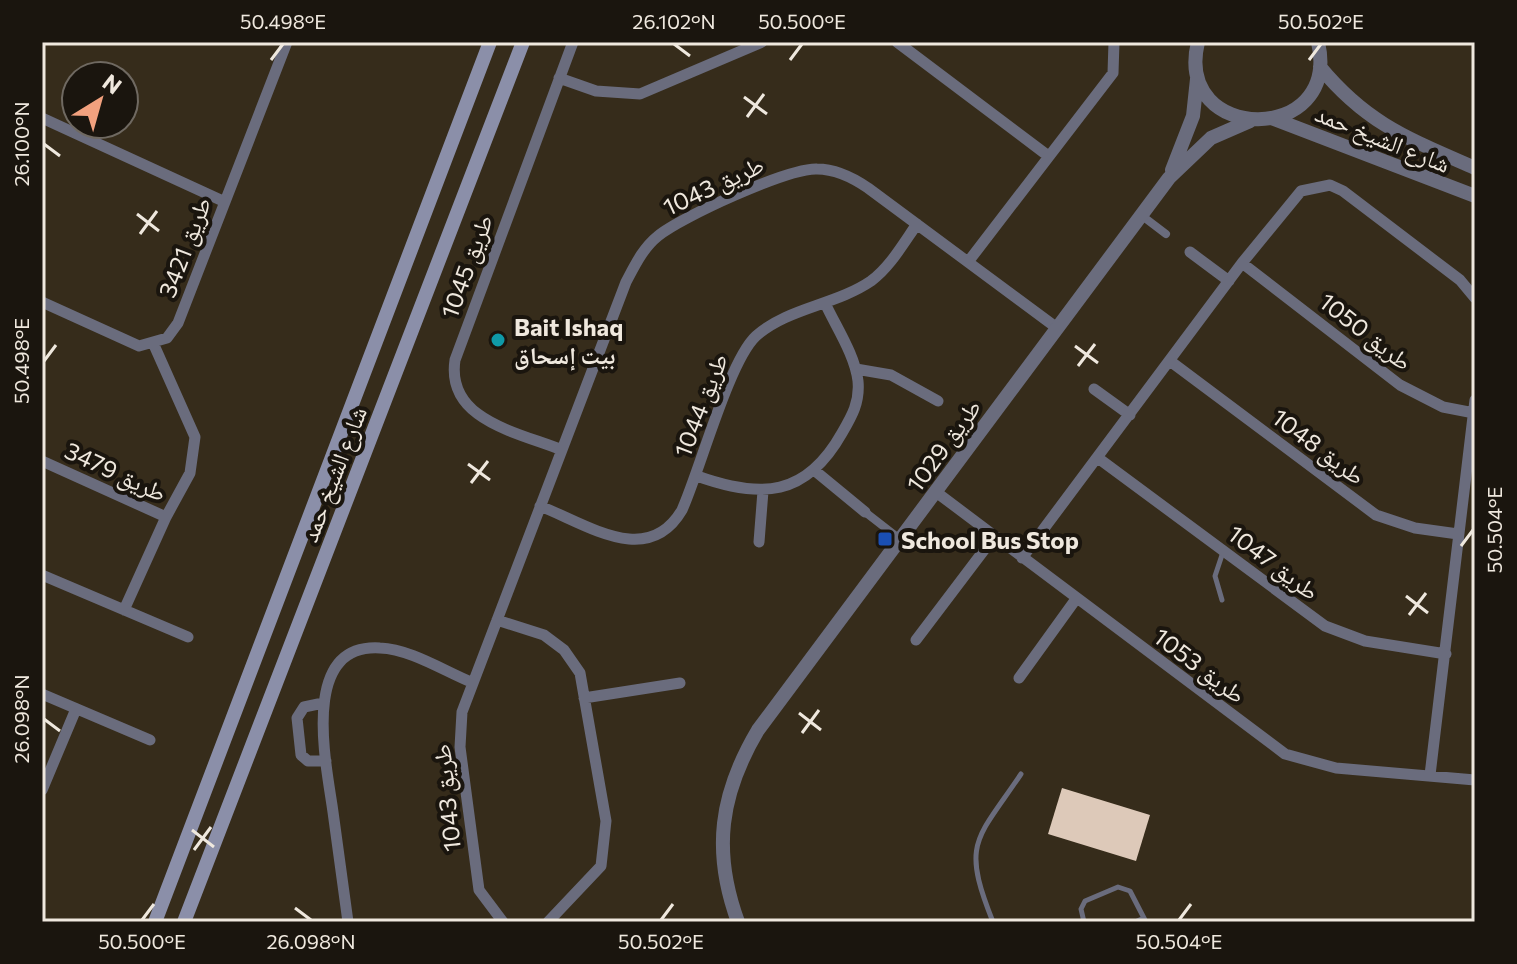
<svg xmlns="http://www.w3.org/2000/svg" width="1517" height="964" font-family="Commissioner,'Noto Naskh Arabic',sans-serif">
<style>
.building{fill:#ddc9b9}
.lines{fill:none;stroke-linecap:round;stroke-linejoin:round}
.service{stroke:#6a6c7d;stroke-width:5}
.pedestrian{stroke:#6a6c7d;stroke-width:8}
.minor{stroke:#6a6c7d;stroke-width:11}
.tertiary{stroke:#6a6c7d;stroke-width:14}
.secondary{stroke:#8b8fa9;stroke-width:14}
.ticks{fill:none;stroke:#efe8de;stroke-width:3}
.culture-dot{fill:#0f9aa8;stroke:#1a150e;stroke-width:3}
.transit-dot{fill:#1a4fb4;stroke:#1a150e;stroke-width:3}
.labels{text-anchor:middle;dominant-baseline:central;stroke-width:8;stroke-linejoin:round;paint-order:stroke}
.street-label{font-size:24px;fill:#efe8de;stroke:#1a150e}
.poi-label{font-size:24px;font-weight:bold;fill:#efe8de;stroke:#1a150e;text-anchor:start}
.neatline{fill:none;stroke:#efe8de;stroke-width:3}
.ticks-label{font-size:20px;text-anchor:middle;fill:#efe8de}
</style>
<rect width="100%" height="100%" fill="#362c1b"/>
<path class="building" d="M1062,788l88,27 -14,46 -88,-27z"/>
<g class="lines">
<path class="service" d="M1222,600l-7,-24 8,-24
M993,922c-32,-80 -17,-81 28,-148
M1084,922l-3,-13 4,-8 33,-14 12,4 16,31
M1135,922l9,-4"/>
<path class="pedestrian" d="M1141,215l25,19
M865,512l36,28"/>
<path class="minor" d="M897,42l150,113
M559,78l37,13 44,3 122,-52
M42,118l183,84
M1190,252l39,29
M968,262l145,-189 1,-31
M1242,263l158,122 43,22 31,6
M42,302l97,44 28,-8 11,-15 109,-281
M154,345l41,92 -5,36 -24,44
M1170,361l206,154 39,13 43,6
M856,369l35,6 47,26
M1094,389l36,26
M562,450c-45,-18 -116,-30 -107,-90l118,-318
M1098,458l227,168 40,15 81,13
M42,461l124,56 -42,93
M814,470l51,42
M697,476c64,23 109,21 145,-43 10,-17 18,-31 16,-52 -3,-26 -22,-54 -33,-78
M936,492l349,262 51,14 139,12
M540,506c48,19 108,62 142,4 18,-40 47,-149 74,-174 31,-28 80,-31 115,-55 19,-14 32,-37 46,-57
M759,542l4,-51
M1022,558l220,-295 59,-72 29,-6 13,6 117,89 15,18
M42,575l146,62
M497,620l47,15 20,15 16,23 26,148 -5,45 -53,56
M916,640l78,-103
M1019,678l57,-79
M42,694l108,46
M584,698l96,-15
M323,703l-19,4 -7,11 4,37 7,6h18
M1430,775l45,-375
M42,790l34,-81
M348,922c-5,-37 -10,-73 -15,-110 -6,-45 -35,-169 47,-164 30,1 64,23 91,34
M503,922l-24,-32 -19,-143 2,-35 164,-430c9,-17 17,-34 32,-46 23,-19 130,-68 159,-67 19,0 35,8 51,19l189,140"/>
<path class="tertiary" d="M1198,42c-25,102 144,104 120,0
M1320,67c47,57 89,72 155,101
M1274,119l201,77
M1172,170l21,-54 4,-37
M738,922c-26,-71 -18,-128 20,-192l411,-552 42,-40 39,-17"/>
<path class="secondary" d="M155,922l335,-880
M184,922l339,-880"/>
</g>
<path class="ticks" d="M674,44l16,12M271,60l12,-16M790,60l12,-16M1309,60l12,-16M744,97l23,17M747,117l17,-23M44,144l16,12M137,214l22,17M140,234l17,-23M1075,346l23,17M44,361l12,-16M1078,366l17,-22M468,464l22,16M471,483l17,-22M1461,546l12,-16M1406,596l22,17M1409,615l17,-22M799,713l22,17M44,719l16,12M802,733l17,-23M192,830l22,17M194,850l17,-23M295,908l16,12M142,920l12,-16M661,920l12,-16M1179,920l12,-16"/>
<circle class="culture-dot" cx="498" cy="340" r="8"/>
<rect class="transit-dot" x="877" y="531" width="16" height="16" rx="4"/>
<g class="labels">
<g class="street-label">
<text transform="translate(1383 138) rotate(22)">شارع الشيخ حمد</text>
<text transform="translate(713 185) rotate(-25)">طريق 1043</text>
<text transform="translate(184 247) rotate(-69)">طريق 3421</text>
<text transform="translate(466 266) rotate(-70)">طريق 1045</text>
<text transform="translate(1366 331) rotate(38)">طريق 1050</text>
<text transform="translate(700 405) rotate(-69)">طريق 1044</text>
<text transform="translate(943 445) rotate(-54)">طريق 1029</text>
<text transform="translate(1319 446) rotate(37)">طريق 1048</text>
<text transform="translate(116 471) rotate(25)">طريق 3479</text>
<text transform="translate(333 474) rotate(-69)">شارع الشيخ حمد</text>
<text transform="translate(1274 562) rotate(37)">طريق 1047</text>
<text transform="translate(1200 665) rotate(37)">طريق 1053</text>
<text transform="translate(446 798) rotate(-96)">طريق 1043</text>
</g>
<g class="poi-label">
<text x="514" y="326">Bait Ishaq<tspan x="514" dy="28">بيت إسحاق</tspan></text>
<text x="901" y="539">School Bus Stop</text>
</g>
</g>
<rect width="1517" height="964" fill="none" stroke="#1a150e" stroke-width="88"/>
<g transform="translate(100 100) rotate(37)"><circle r="38" fill="#1a150e" stroke="#6f6961" stroke-width="2"/>
<path d="M0-6L14 30L0 20L-14 30Z" fill="#f2a17e"/>
<text y="-12" font-size="22" font-weight="bold" text-anchor="middle" fill="#efe8de">N</text>
</g>
<rect x="44" y="44" width="1429" height="876" class="neatline"/>
<g class="ticks-label">
<text x="283" y="29">50.498°E</text>
<text x="674" y="29">26.102°N</text>
<text x="802" y="29">50.500°E</text>
<text x="1321" y="29">50.502°E</text>
<text transform="translate(22 144) rotate(-90)" y="7">26.100°N</text>
<text transform="translate(22 361) rotate(-90)" y="7">50.498°E</text>
<text transform="translate(1495 530) rotate(-90)" y="7">50.504°E</text>
<text transform="translate(22 719) rotate(-90)" y="7">26.098°N</text>
<text x="142" y="949">50.500°E</text>
<text x="311" y="949">26.098°N</text>
<text x="661" y="949">50.502°E</text>
<text x="1179" y="949">50.504°E</text>
</g>
</svg>
